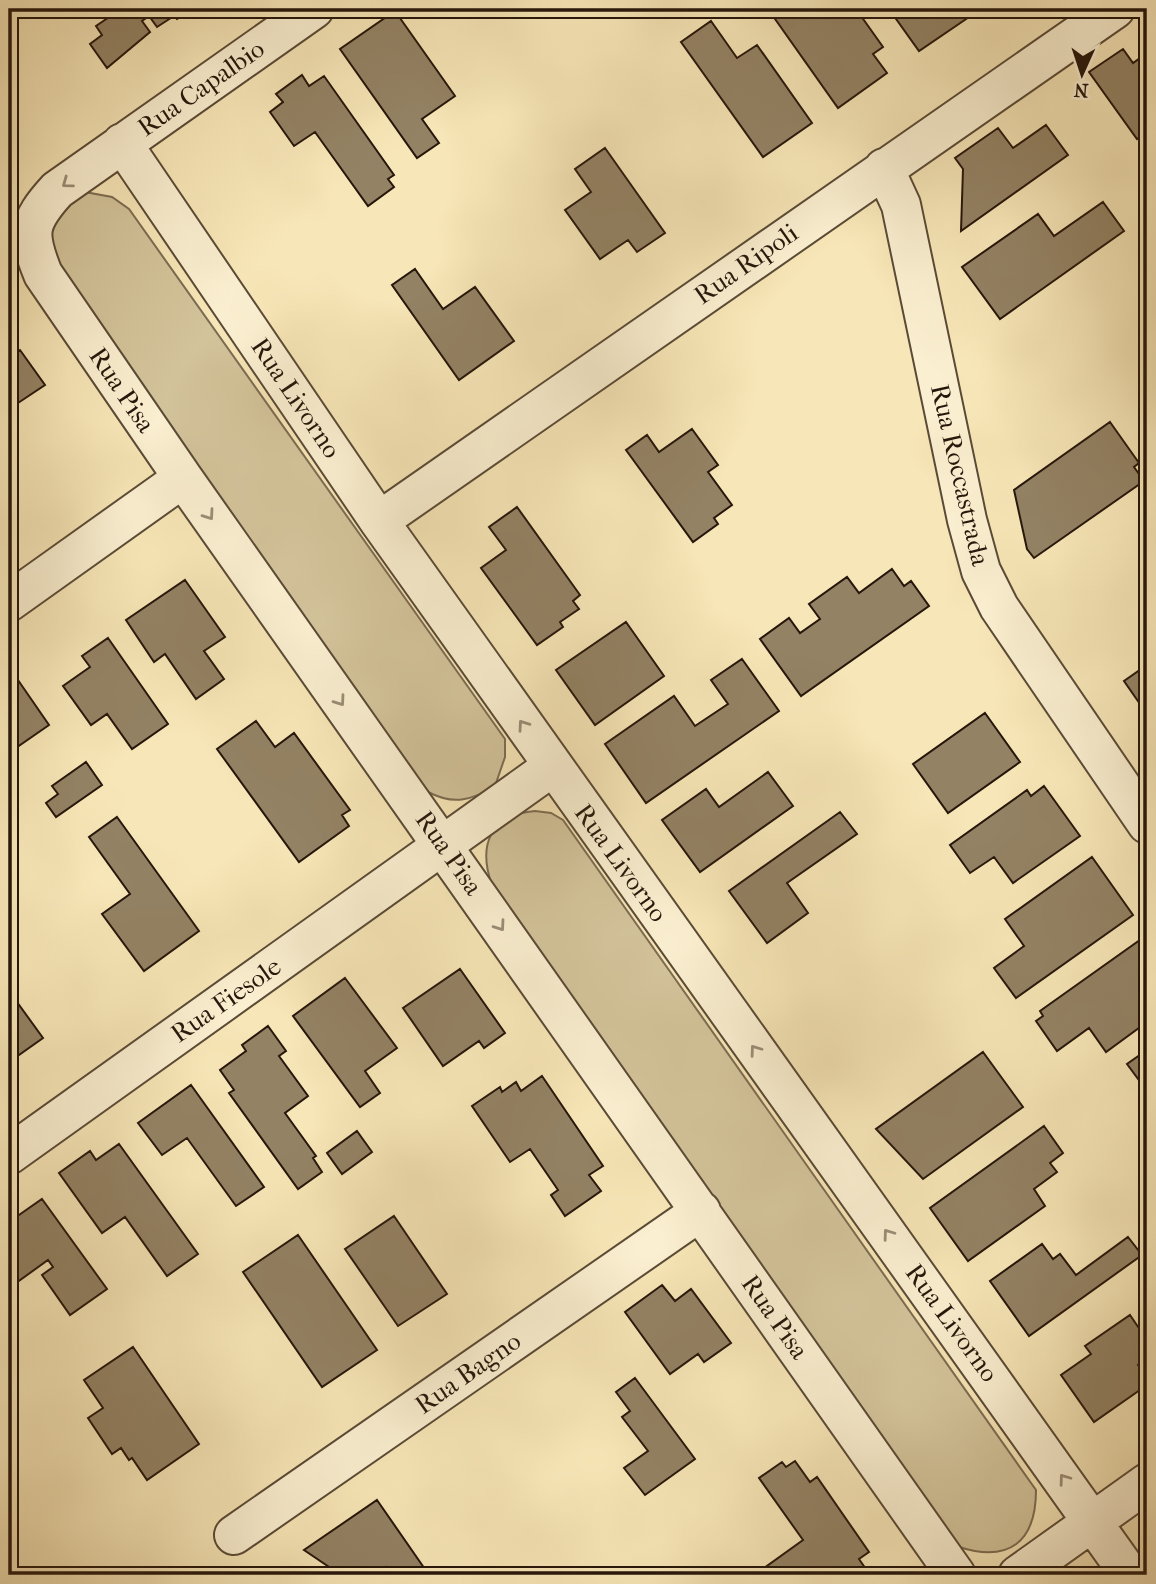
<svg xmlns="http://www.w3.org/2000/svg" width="1156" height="1584" font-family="'IM FELL French Canon',serif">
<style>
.green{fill:#d3c39a;stroke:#7c6c52;stroke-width:2}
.building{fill:#938264;stroke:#26160b;stroke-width:2}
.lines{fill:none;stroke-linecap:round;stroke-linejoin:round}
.minor-casing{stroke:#5a4a36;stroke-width:42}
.minor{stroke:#faefd0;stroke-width:38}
.oneway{stroke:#9b8d77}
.labels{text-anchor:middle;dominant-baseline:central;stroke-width:5;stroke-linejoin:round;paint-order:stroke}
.street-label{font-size:26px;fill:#26160b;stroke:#faefd0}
</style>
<rect width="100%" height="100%" fill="#f7e6b7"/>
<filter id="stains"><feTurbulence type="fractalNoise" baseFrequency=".00286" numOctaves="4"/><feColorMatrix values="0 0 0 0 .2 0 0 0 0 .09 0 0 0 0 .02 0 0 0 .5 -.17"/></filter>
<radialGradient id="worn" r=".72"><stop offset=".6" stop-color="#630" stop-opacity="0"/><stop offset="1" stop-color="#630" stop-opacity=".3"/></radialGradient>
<path class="green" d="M85,192l27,5 17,12 376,530v18l-10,29c-24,15 -42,19 -67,6l-379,-533c2,-37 3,-47 36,-67z
M535,811l16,2 12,7 473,670c0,52 -27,73 -77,57l-467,-662c-14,-39 -3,-70 43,-74z"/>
<path class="building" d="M121,9h67l2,2 -13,8 -3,-3 -17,11 -8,-11 -7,5 8,11 -43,36 -17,-24 12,-9 -6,-9z
M768,9h49l6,8 12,-8h21l27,38 -10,7 14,19 -49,35z
M889,9h74l6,8 -50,34z
M395,11l60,85 -33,23 17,24 -22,15 -77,-109z
M711,21l26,37 20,-13 55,78 -49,34 -82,-115z
M1123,49l10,14 14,-10v79l-10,7 -48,-67z
M302,75l7,11 15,-10 70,99 -6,4 6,8 -26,19 -53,-74 -21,14 -24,-34 13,-10 -7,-8z
M1046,125l22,30 -107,76 2,-62 -8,-11 43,-30 15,20z
M605,148l60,85 -28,19 -9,-12 -28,19 -35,-49 26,-18 -16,-23z
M1103,202l21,29 -124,88 -38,-52 76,-53 16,22z
M415,269l28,40 32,-22 39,54 -55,39 -67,-95z
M20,350l25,35 -36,24v-52z
M1110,422l29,41 -5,4 10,14 -110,77 -7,-9 -13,-59z
M692,429l26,36 -10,7 24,33 -18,13 4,6 -25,18 -67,-92 21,-15 12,17z
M517,507l63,88 -7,6 6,8 -19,13 3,5 -26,18 -56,-77 25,-18 -17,-23z
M892,569l12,17 7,-5 18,25 -128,90 -41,-57 29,-21 11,15 20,-14 -11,-15 38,-27 12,16z
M185,580l40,57 -21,14 20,28 -28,20 -31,-45 -11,8 -28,-42z
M626,622l38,54 -69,49 -39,-55z
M108,638l60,86 -36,25 -25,-35 -16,11 -28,-39 27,-19 -8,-11z
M742,659l37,52 -133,92 -41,-59 69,-48 21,30 33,-22 -17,-24z
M1147,665v49l-23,-33z
M9,667l40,58 -39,27 -1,-2z
M985,713l35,49 -72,51 -35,-49z
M256,721l19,26 19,-14 56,77 -8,5 7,11 -50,36 -82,-113z
M86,762l16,23 -46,32 -10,-14 12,-9 -6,-8z
M768,772l25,34 -93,66 -38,-52 44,-31 13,18z
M1044,786l36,50 -67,47 -19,-26 -24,16 -20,-28 77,-55 4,6z
M840,812l17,22 -70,49 21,30 -41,30 -38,-52z
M117,817l82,114 -55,40 -42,-57 28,-20 -41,-57z
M1092,857l41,58 -117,83 -22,-30 30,-22 -19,-27z
M1147,935v87l-41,30 -17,-24 -32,23 -21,-30 7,-5 -3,-5z
M460,969l45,64 -21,15 -5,-7 -36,25 -40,-58z
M345,978l52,70 -32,23 15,22 -20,14 -67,-91z
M9,991l34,47 -34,24z
M268,1026l18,25 -7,5 29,40 -23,17 31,43 -3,2 9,14 -24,17 -69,-96 5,-3 -14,-20 26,-19 -4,-6z
M1147,1050v41l-20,-27z
M983,1052l40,55 -100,72 -47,-50z
M542,1076l61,90 -14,9 12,16 -36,25 -14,-21 7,-5 -28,-41 -20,13 -38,-56 28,-19 2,5 14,-10 5,9z
M191,1085l73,102 -28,19 -49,-68 -25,17 -24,-32z
M1044,1126l19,27 -13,10 7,9 -23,17 11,17 -77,55 -38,-53z
M357,1131l15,21 -30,22 -15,-21z
M119,1144l79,110 -31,22 -42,-59 -23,16 -43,-60 31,-22 6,9z
M42,1199l65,90 -37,26 -28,-40 11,-8 -5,-7 -39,28v-66z
M394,1216l53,78 -49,32 -53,-77z
M298,1235l79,115 -55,37 -79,-115z
M1128,1237l14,18 -113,81 -39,-55 52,-37 11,15 7,-5 16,21z
M662,1285l13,16 16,-12 40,54 -27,19 -6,-8 -28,20 -45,-62z
M1130,1315l17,25v18l-9,7 9,13v7l-53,37 -33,-47 30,-21 -6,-8z
M133,1347l66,97 -52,36 -15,-22 -3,2 -8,-12 -9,6 -24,-36 15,-10 -19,-28z
M635,1378l60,81 -50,36 -21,-27 24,-17 -26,-34 8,-6 -14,-19z
M795,1461l15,21 7,-5 52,75 -10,7 11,16 -113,-2 46,-33 -44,-62 23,-16 4,5z
M377,1500l52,75h-37l-6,-8 -11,8h-34l-37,-25z"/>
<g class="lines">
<defs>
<path id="minor" d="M314,9l-257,181c-30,33 -30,44 -14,84l140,204 773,1097
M122,143l257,378 751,1054
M884,168l17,37 66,315 14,51 18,36 148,217
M379,521l736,-512
M9,602l174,-124
M9,1155l543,-388
M234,1535l467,-324
M1018,1575l129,-92"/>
</defs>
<use href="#minor" class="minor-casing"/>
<use href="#minor" class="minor"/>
</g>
<defs><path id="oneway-chevron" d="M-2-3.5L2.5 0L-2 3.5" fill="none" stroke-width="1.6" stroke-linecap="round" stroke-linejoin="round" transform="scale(1.75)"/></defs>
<g class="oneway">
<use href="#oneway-chevron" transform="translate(67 183) rotate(144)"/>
<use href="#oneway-chevron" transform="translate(209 515) rotate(55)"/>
<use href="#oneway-chevron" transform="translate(340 701) rotate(55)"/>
<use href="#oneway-chevron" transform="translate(523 725) rotate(-125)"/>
<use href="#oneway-chevron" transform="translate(500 926) rotate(55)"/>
<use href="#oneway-chevron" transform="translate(755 1050) rotate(-126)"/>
<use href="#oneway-chevron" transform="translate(888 1234) rotate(-126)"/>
<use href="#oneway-chevron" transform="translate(1064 1479) rotate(-126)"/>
</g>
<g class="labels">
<g class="street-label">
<text transform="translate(201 88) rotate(-35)">Rua Capalbio</text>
<text transform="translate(746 264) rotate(-35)">Rua Ripoli</text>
<text transform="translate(122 390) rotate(56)">Rua Pisa</text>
<text transform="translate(296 398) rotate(56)">Rua Livorno</text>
<text transform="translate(960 475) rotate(77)">Rua Roccastrada</text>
<text transform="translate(449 853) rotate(55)">Rua Pisa</text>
<text transform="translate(621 863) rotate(54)">Rua Livorno</text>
<text transform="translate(226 1000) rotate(-35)">Rua Fiesole</text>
<text transform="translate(775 1317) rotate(55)">Rua Pisa</text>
<text transform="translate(952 1323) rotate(54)">Rua Livorno</text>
<text transform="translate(468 1373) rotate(-35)">Rua Bagno</text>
</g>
</g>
<rect width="1156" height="1584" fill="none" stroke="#f7e6b7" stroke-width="35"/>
<rect x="10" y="10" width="1135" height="1563" fill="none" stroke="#26160b" stroke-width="3.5"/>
<rect x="18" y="18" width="1121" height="1549" fill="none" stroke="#26160b" stroke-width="2"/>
<g transform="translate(1082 74) rotate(183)" stroke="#faefd0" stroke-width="5" paint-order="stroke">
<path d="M0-5L12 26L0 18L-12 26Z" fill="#26160b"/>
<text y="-10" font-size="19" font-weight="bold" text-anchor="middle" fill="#26160b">N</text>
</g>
<rect width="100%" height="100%" filter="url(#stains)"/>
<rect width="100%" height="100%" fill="url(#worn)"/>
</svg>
